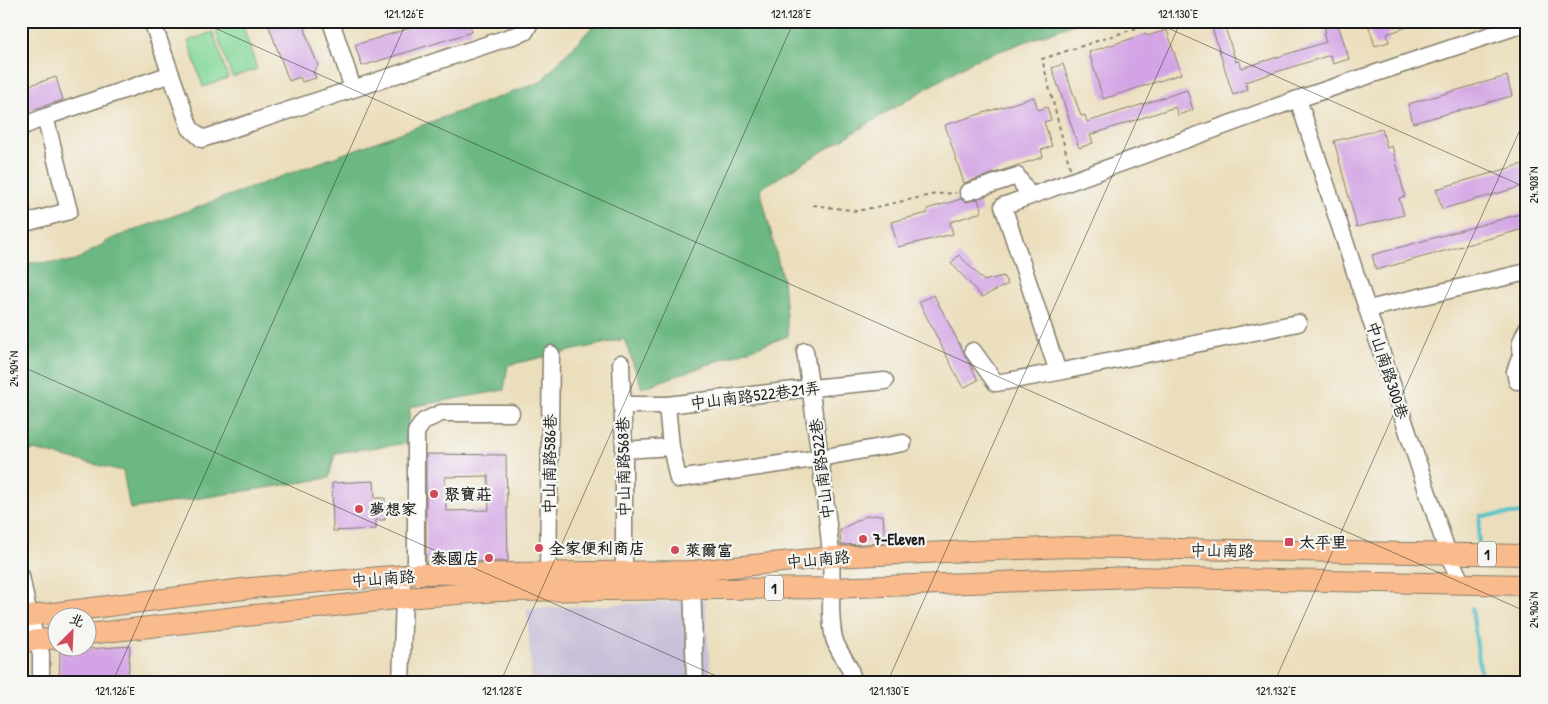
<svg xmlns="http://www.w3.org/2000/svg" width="1548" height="704" font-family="'Patrick Hand','LXGW WenKai TC',sans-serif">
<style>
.industrial{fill:#c8bfd8}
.green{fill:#85d89a;stroke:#507a5b}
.forest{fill:#6cb882;stroke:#446a4f}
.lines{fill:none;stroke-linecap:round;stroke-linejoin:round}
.stream{stroke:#53c1c9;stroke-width:4}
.building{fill:#d3a4e5;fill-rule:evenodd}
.minor-casing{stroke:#847d6c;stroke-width:19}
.major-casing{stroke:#847d6c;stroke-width:22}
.path{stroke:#847d6c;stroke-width:2;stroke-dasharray:4 4;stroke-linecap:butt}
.minor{stroke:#fff;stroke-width:16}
.major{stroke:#fabb8c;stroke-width:20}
.ticks{fill:none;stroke:#1c1c1c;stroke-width:1;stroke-opacity:0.45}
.poi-dot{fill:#d1495b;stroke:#f6f6f2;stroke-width:2}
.labels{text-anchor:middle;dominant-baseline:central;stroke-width:4.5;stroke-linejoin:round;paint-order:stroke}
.shield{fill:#f6f6f2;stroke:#5d5d5c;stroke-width:1}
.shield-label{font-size:15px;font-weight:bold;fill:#1c1c1c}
.street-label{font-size:16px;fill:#1c1c1c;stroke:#f6f6f2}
.poi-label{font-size:16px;font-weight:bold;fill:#1c1c1c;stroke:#f6f6f2;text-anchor:start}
.neatline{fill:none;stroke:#1c1c1c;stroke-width:2}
.ticks-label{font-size:12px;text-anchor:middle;fill:#1c1c1c}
</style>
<rect width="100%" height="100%" fill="#f6f6f2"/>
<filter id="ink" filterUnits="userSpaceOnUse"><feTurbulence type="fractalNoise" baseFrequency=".02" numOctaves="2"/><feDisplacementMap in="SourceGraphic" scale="10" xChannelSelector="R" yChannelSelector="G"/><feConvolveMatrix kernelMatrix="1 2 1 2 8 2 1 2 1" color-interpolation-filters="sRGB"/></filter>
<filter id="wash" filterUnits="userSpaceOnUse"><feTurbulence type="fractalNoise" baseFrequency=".0096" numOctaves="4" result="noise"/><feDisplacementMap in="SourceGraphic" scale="20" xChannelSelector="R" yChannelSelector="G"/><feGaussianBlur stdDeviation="1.12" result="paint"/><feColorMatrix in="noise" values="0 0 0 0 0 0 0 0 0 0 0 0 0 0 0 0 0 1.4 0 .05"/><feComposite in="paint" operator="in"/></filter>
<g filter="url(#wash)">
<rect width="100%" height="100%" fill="#ebdebc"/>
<path class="industrial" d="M705,600l6,83h-179l-5,-74z"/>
<path class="green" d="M242,23l15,46 -25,8 -16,-46z
M213,32l15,46 -25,9 -15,-46z"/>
<path class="forest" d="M598,21h485l-111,40 -212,128 23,92 5,55 -146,52 -18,-49 -116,26 -4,25 -94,17 -3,36 -72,10 -6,25 -199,31 -7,-38 -89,-21 -13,4v-191l52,-1 40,-24 427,-156z"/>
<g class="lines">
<path class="stream" d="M1478,547l2,-31 47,-3
M1472,608l10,75"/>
</g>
<g id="blocks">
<path class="building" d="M267,21h37l3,16 11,29 -5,6 3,6 -14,4 -2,-5 -11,4z
M433,21h36l3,11 -110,34 -7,-21z
M1210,21h13l13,41 3,-1 3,7 84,-26 -3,-9 3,-1 -3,-11h14l12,38 -16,5 -3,-9 -85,27 3,8 -15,5z
M1367,21h52v2l-32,11 2,8 -14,4z
M1167,30l14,44 -78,25 -14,-47 57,-18 1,2z
M1063,64l18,52 4,-1 2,7 100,-32 6,20 -15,5 -3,-8 -85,28 3,8 -14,5 -27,-80z
M1507,76l5,20 -99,27 -5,-19z
M56,77l7,23 -42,13v-25z
M1034,97l4,13 9,-3 4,13 -7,2 8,24 -11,4 2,7 -79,26 -19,-58z
M1382,129l5,19 5,-2 13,50 -6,2 5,17 -47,12 -23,-86z
M1527,163v22l-85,24 -6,-20z
M961,199l5,3 12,-3 4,13 -32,10 3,12 -55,13 -7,-25 37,-9 -1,-4z
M1527,212v16l-151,42 -4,-15z
M959,255l25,26 19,-5 5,8 -26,13 -31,-34z
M934,295l44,85 -15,8 -44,-86z
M426,454l80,1 2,106 -82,1zM488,476l1,34 -43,1 -1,-34z
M374,481l1,17h10v22h-9v9l-43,2 -1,-48z
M883,515l2,28 -44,2 -1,-15 26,-14z
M130,646l-2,37h-69l1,-32z"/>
</g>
</g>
<g filter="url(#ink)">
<use href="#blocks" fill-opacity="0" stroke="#847d6c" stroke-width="1"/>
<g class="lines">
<defs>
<path id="minor" d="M152,21l38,107 12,11 323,-107 6,-11
M331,21l22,68
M1298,99l229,-76
M21,127l24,-10
M968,192l49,-16 13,20
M21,224l48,-13 -24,-94 126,-43
M1368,309l159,-37
M1527,329c-7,13 -11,21 0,33
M805,351c10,68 20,136 26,204 2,26 -3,58 3,83 4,17 20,28 18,45
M973,351l23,32 62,-11 -55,-166 295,-107 150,455 14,30
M621,363l3,87v122
M1058,372l240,-49
M885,381l-74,7 -144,17 4,42 7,32 142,-21 83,-15
M1517,381l-2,-9 6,-17
M622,405h45
M624,450l47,-3
M548,573l3,-219
M416,574v-142l8,-11 17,-8h70
M21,576l8,40 12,38v29
M400,576l4,22 -3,85
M692,578l3,105"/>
<path id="major" d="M21,617l230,-29 165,-14 277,-3 138,-14 237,-10 459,8
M88,634l316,-36 94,-7 332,-3 302,-11 395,8
M21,642l37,-4"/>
</defs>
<use href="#minor" class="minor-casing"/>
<use href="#major" class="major-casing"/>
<path class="path" d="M1070,168l-28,-109 116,-38
M813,205l44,6 79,-17 20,-1"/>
<use href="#minor" class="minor"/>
<use href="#major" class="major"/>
</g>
</g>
<path class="ticks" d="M199,21l1328,591M1152,21l375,167M21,366l711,317M112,683l295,-662M500,683l294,-662M887,683l294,-662M1274,683l253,-569"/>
<g class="poi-dot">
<circle cx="434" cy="494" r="5"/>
<circle cx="359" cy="509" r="5"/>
<circle cx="863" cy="539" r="5"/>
<rect x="1284" y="537" width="10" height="10" rx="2.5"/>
<circle cx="539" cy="548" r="5"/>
<circle cx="675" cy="550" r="5"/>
<circle cx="489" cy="558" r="5"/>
</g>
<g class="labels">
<g class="shield">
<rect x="1478" y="541.5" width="18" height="25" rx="4"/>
<rect x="765" y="575.5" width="18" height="25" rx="4"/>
</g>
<g class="shield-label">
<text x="1487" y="554">1</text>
<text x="774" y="588">1</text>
</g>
<g class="street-label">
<text transform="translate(1388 370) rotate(72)">中山南路300巷</text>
<text transform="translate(755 395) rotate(-7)">中山南路522巷21弄</text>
<text transform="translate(549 464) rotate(-89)">中山南路586巷</text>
<text transform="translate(623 467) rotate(-91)">中山南路568巷</text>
<text transform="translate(821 469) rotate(-97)">中山南路522巷</text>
<text transform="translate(1222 550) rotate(1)">中山南路</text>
<text transform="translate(818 559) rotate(-5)">中山南路</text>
<text transform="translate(383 578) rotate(-4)">中山南路</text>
</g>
<g class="poi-label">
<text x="444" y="494">聚寶莊</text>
<text x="369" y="509">夢想家</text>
<text x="873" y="539">7-Eleven</text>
<text x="1299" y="542">太平里</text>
<text x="549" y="548">全家便利商店</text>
<text x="685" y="550">萊爾富</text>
<text x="479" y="558" text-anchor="end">泰國店</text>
</g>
</g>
<rect width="1548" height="704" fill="none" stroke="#f6f6f2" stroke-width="55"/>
<g transform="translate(72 632) rotate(24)"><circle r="24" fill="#f6f6f2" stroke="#9f9f9c"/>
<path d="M0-4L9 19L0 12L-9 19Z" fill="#d1495b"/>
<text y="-8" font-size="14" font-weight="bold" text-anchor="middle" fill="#1c1c1c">北</text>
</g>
<rect x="28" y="28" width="1492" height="648" class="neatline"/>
<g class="ticks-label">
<text x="404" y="18">121.126°E</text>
<text x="791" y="18">121.128°E</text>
<text x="1178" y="18">121.130°E</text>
<text transform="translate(1534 185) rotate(-90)" y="4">24.908°N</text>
<text transform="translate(14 369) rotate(-90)" y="4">24.904°N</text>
<text transform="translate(1534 610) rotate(-90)" y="4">24.906°N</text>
<text x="115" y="695">121.126°E</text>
<text x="502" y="695">121.128°E</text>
<text x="889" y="695">121.130°E</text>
<text x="1276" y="695">121.132°E</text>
</g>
</svg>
